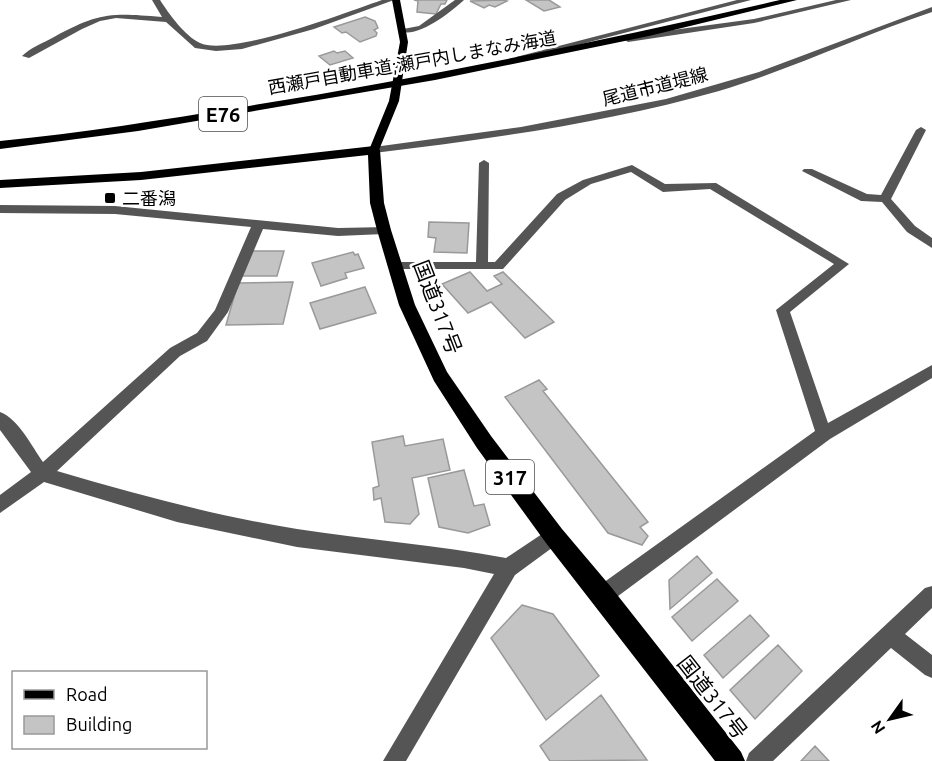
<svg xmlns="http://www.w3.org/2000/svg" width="932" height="761" font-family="Ubuntu,'Noto Sans JP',sans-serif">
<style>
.building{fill:#c4c4c4;stroke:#999;stroke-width:1.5}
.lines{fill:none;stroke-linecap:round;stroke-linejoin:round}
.minor{fill:#555;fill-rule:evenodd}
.major{fill:#000;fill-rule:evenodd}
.highway{fill:#000;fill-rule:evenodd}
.poi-dot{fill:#000;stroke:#fff;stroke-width:2}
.labels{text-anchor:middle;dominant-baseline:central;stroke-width:5;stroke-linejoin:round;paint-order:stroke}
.far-street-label{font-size:18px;fill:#000;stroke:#fff}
.far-poi-label{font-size:18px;fill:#000;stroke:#fff;text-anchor:start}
.shield{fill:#fff;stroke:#4c4c4c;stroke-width:1.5}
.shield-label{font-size:20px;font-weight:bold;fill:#000}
.street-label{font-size:21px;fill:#000;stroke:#fff}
</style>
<rect width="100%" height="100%" fill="#fff"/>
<path class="building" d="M414,0h33l-2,4h-4l-5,10 -19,-2 1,-11z
M503,0l4,1 -12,6 -6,-2 -5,3 -14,-7z
M526,0h23l11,7 -16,4z
M365,17l10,4 3,7 -4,2 3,3 -1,3 -16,6 -14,-10 -4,1 -8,-6z
M334,51l3,2 8,-2 8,7 -23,7 -11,-9z
M429,222l40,1 -2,30 -33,-1 2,-14 -8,-1z
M246,251h38l-7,25h-39z
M353,252l2,3 3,-1 6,14 -19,5 2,5 -26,8 -9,-23z
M470,272l17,19 15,-7 -8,-8 9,-4 51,50 -29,16 -34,-36 -23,11 -26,-29z
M293,282l-10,42 -57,1 12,-42z
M365,287l11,26 -56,16 -10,-26z
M539,380l8,9 -4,2 105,131 -8,5 8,9 -6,9 -34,-12 -103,-136z
M403,436l2,10 38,-7 7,31 -38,8 7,36 -9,10 -25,-2 -4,-24 -7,2 -1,-12 6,-2 -7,-44z
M464,470l10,36 10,-2 6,21 -22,8 -29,-6 -11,-49z
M697,556l15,17 -42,36 -1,-29z
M717,579l21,22 -46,40 -20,-24z
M522,605l31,9 46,62 -53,44 -55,-82z
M750,615l19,21 -46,42 -19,-23z
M778,645l24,26 -47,48 -25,-29z
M601,695l46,65 -97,1 -10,-15z
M815,746l14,15h-28z"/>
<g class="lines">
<path class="minor" d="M152,0h8c9,14 25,36 40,43 30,14 148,-31 182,-43h12l-80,29 -72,20 -26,2 -21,-3 -29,-26 -50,-4 -16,3 -18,8 -53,29 -7,-2c8,-8 21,-13 32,-19 46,-25 57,-24 108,-20z
M455,0h9c-13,12 -49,41 -66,30l21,-4z
M737,0h14l-231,60 -4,-3z
M836,0h15l-97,23 -126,19 -4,-3 4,-3 126,-17z
M932,7v5c-72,24 -140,57 -213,79 -113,32 -229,48 -345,62l-5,-3 5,-3 147,-20 145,-28 93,-27z
M921,127l5,3 -35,69 24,27 17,12v10l-25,-16 -25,-30 -21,-1 -59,-30 2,-2h8l55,25 14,1 35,-65z
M484,160l5,3 -1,99h7l62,-68 26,-14 49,-15 33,19 51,-1 133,81 -59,48 38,111 104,-58v13l-102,61 -220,163 -7,2 -7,-2 -2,-7 2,-7 219,-157 -39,-121 58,-46 -124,-75 -47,3 -32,-20 -40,12 -26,16 -62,69h-112l-1,-3 1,-3 5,-1h80l3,-99z
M0,205l115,1 223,22 50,-1v6l-4,1 -46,2 -75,-7 -35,83 -21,29 -27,15 -123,115c79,23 158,45 240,58 70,11 140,16 209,29l42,-28 6,-3 6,3 3,6 -3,6 -45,33 -109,186h-23l111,-187 -30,-6 -167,-21 -120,-25 -133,-40 -44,31v-18l31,-23 -31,-42v-18c19,7 32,35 43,50l127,-114 27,-15 18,-23 36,-83 -136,-13 -115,-1z
M932,586v22l-27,26 27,21v23l-7,-3 -34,-27 -118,113h-27l3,-8 176,-165z"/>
<path class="major" d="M392,0h8l8,42 -9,59 -20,49 -5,3 -5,-3 20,-49 11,-59z"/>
<path class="highway" d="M780,0h17l-148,36 -214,44 -297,51 -138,18v-8c81,-8 162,-21 242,-34 181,-29 360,-66 538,-107z
M374,146l6,4 4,53 7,27 24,75 32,67 44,64 71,93 49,58 130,165 4,9h-30l-169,-218 -69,-95 -43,-67 -35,-76 -22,-75 -7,-27 -2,-48 -227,25 -141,8v-8l141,-8z"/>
</g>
<rect class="poi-dot" x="104" y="192" width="12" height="12" rx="3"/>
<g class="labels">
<g class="far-street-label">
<text transform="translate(412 62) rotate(-10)">西瀬戸自動車道;瀬戸内しまなみ海道</text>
<text transform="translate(655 86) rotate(-14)">尾道市道堤線</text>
</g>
<g class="far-poi-label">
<text x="122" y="198">二番潟</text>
</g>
<g class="shield">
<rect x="199" y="97" width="48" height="34" rx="4.5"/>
<rect x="486" y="460" width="48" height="34" rx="4.5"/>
</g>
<g class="shield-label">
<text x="223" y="114">E76</text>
<text x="510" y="477">317</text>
</g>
<g class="street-label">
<text transform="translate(438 307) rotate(69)">国道317号</text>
<text transform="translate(713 697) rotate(52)">国道317号</text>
</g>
</g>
<rect x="12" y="671" width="195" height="78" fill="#ffffff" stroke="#999999" stroke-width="1.5"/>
<rect x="24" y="690" width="30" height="9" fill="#000000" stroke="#999999" stroke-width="1.5"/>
<text x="66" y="701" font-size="18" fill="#000000">Road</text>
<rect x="24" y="716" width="30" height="18" fill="#c4c4c4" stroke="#999999" stroke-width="1.5"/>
<text x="66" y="731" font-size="18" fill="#000000">Building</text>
<g transform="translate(890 719) rotate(236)" stroke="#ffffff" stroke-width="4.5" paint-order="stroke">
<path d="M0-4.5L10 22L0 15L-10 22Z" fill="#000000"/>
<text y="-9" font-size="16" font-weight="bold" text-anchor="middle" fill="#000000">N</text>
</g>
</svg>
